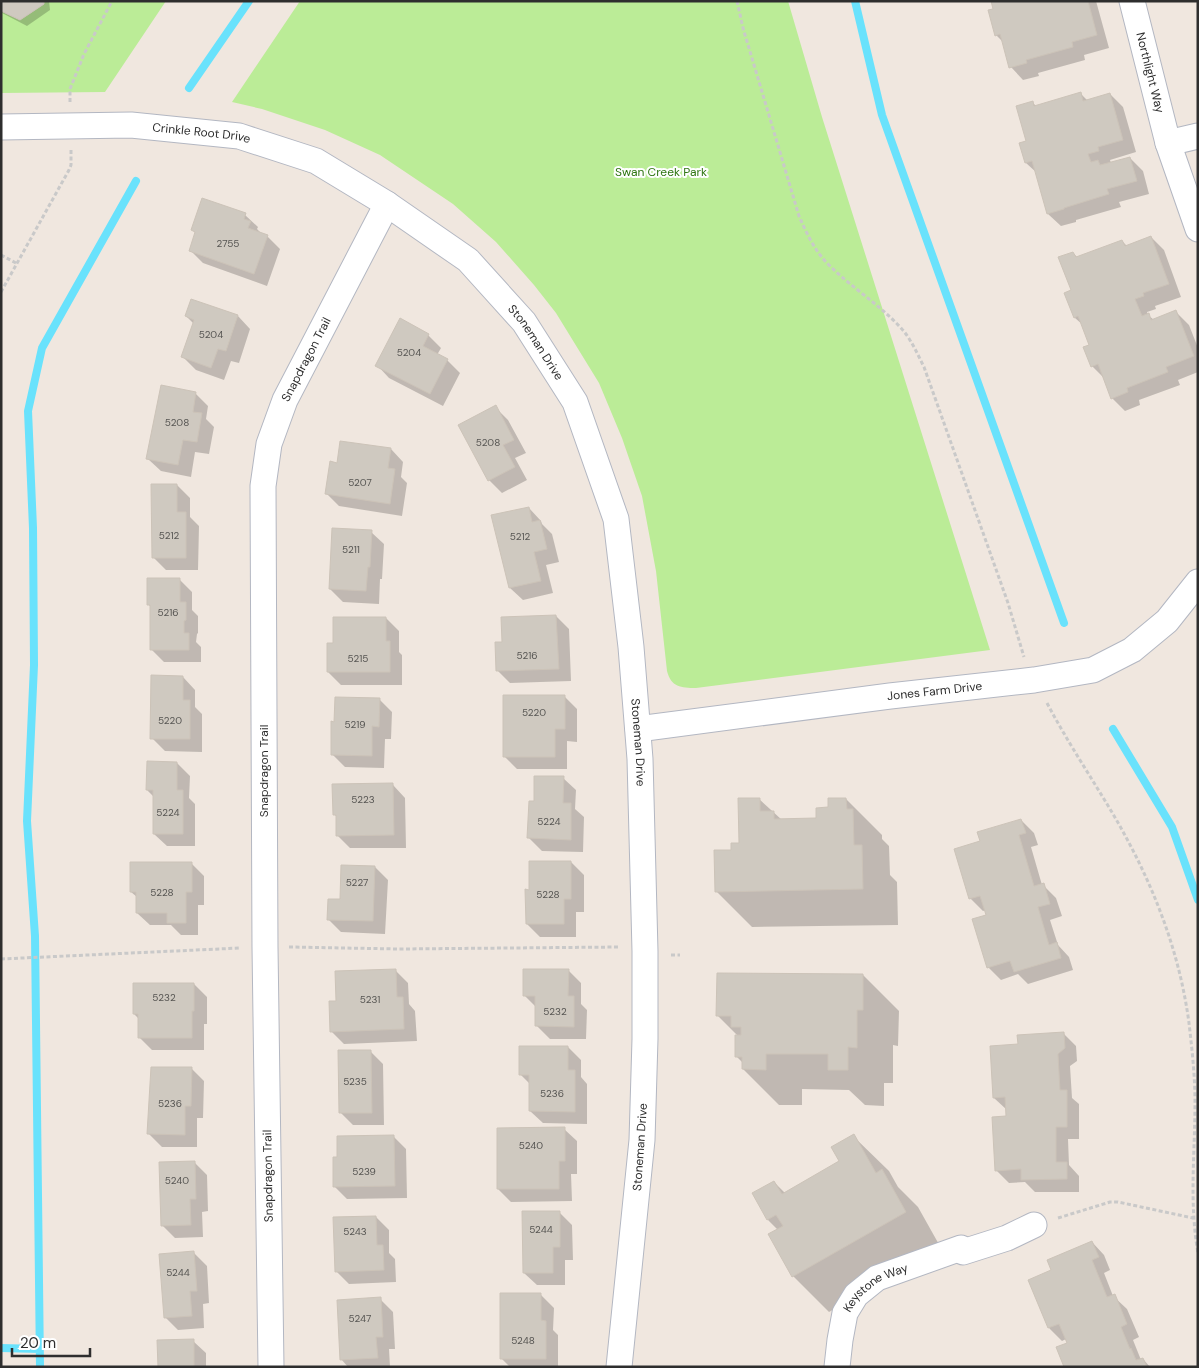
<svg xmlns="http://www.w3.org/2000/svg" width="1199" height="1368" font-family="'DM Sans',sans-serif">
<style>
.green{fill:#bbec97}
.shadow{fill:#0003}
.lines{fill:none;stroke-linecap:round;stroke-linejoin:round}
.stream{stroke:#69e2fc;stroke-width:8}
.building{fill:#cfc9c0;stroke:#ccc3b8}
.minor-casing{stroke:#b3b7c2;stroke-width:27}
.path{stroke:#c9c9c9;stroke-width:3;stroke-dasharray:4 2.5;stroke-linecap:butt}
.minor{stroke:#fff;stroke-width:25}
.labels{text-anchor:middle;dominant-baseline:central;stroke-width:4;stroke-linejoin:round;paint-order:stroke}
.number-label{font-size:10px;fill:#565552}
.street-label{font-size:12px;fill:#2e2e2e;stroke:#fff}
.park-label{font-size:12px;fill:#307613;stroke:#fff}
</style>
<rect width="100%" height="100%" fill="#f0e7df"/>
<path class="green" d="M44,1h122l-61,91 -104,1v-82l19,9 24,-16z
M300,1h488l34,116 168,533 -294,38c-15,0 -25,-1 -29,-17l-11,-100 -14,-75 -20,-58 -23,-55 -43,-70 -22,-28 -38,-43 -43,-38 -73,-49 -55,-25 -63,-21 -30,-7z"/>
<path class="shadow" d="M1,1h48l1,9 -23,16 -25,-13z
M992,1h104l13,47 -25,7 1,5 -47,13 1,3 -16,4 -12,-13 -7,-24 -8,-8 -1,-25z
M1081,94l7,7 22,-7 13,13 13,45 -26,8 1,3 19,-5 13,13 6,23 -30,8 2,5 -45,13v2l-15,4 -13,-12 -11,-41 -11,-10 6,-61 4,4z
M245,215l13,12 -1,2 5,5 5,2 13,13 -13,37 -64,-23 -13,-13 6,-17 -4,-4z
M1151,237l13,13 17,47 -26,9 1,3 -9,3 1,3 6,5 22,-8 13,13 9,23v24l-20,8 2,5 -41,15 1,5 -15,6 -13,-13 -7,-19 -13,-13 -1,-20 -8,-21 -8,-7 -9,-24 7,-3v-38l5,5 44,-17 5,5z
M192,300l46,16 12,13 -11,34 -8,-2 -7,19 -28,-10 -13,-13 11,-33 -8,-8z
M428,335l13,13 -4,7 10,5 13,13 -17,33 -54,-28 -12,-13z
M195,393l13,13 -2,13 8,8 -5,27 -14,-2 -4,25 -30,-6 -13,-12z
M495,407l13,13 18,33 -11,5 12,22 -25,13 -13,-13z
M391,449l12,13 -2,15 6,6 -5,33 -63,-10 -12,-12 11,-30z
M177,485l13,13v19l9,9 -1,44h-32l-13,-13z
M529,508l12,13 1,3 10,10 7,28 -13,3 7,28 -30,7 -13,-12z
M371,532l13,12 -2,35h-2l-1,25 -36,-2 -13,-13z
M179,579l13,13v18l6,6v17l-1,1 -1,8 5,5v15h-37l-13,-13v-42l-3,-3z
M556,616l13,13 2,52 -61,2 -13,-13 7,-27z
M386,618l13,13v21l3,3v30h-61l-13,-13 6,-27z
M183,677l12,13v17l7,7v38l-37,-1 -13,-13z
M564,696l13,13v33l-10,-1v28h-50l-13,-13z
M379,699l13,13 -1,27h-6l-1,29 -39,-1 -13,-13z
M177,763l13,13 -1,22 6,6v42h-28l-13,-12v-37l-7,-7z
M563,778l13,12 -1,19 9,8 -1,35 -41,-1 -13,-13 6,-36z
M393,785l12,13 1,50h-56l-13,-13v-18l-3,-3z
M759,799l23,21h35l13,-11 16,-10 36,36v4l7,7 1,29 7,7 1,43 -146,2 -36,-36 16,-40 8,-7z
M1021,820l13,13 4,12 -7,2 11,38h1l13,13 6,18 -12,4 8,25 11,12 4,13 -45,14 -10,-10 -17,6 -13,-13 -1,-51 -1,-6 -3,1 -13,-13 12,-56z
M571,862l13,13v37h-8v25h-36l-13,-13 3,-33z
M191,863l13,13v29h-6v30h-17l-10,-10h-21l-13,-12v-16l-6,-5z
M375,867l13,13 -3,54 -44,-2 -13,-13z
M395,970l13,13 1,21 6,7 2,30 -73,3 -13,-13 7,-29z
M568,970l13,13v21l6,6 -1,29h-36l-13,-13v-18l-13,-13z
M863,975l36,36 -1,35 -5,-1v38h-9v23l-19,-1 -16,-15 -47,-1v16h-23l-36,-36 1,-5 -8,-8 2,-20 -20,-20z
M194,984l13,13v27h-3v26h-52l-13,-13v-18l-5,-5z
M1063,1033l13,13 1,15 -7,5 2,32 7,6v35h-11l1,26 10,11v16h-44l-10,-10 -16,1 -13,-13 11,-53v-7l-13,-12 25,-53z
M568,1047l13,13v17l6,7v40l-44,-1 -13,-12 1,-26 -11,-11z
M370,1051l13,13 1,61h-31l-13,-13z
M191,1068l13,13 -1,37h-6v29h-35l-13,-13z
M564,1129l13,12v33h-6l1,27 -61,1 -13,-13z
M393,1136l13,13 1,49 -60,1 -13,-13 5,-28z
M853,1136l36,35 9,16 20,20 23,41 -112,64 -36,-36 -15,-46 -10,-10 -14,-26 20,-12 11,11 56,-32z
M194,1162l13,13 1,36 -6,1 1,25 -28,1 -13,-13z
M559,1212l13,13 1,35h-8v25h-28l-13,-12z
M376,1217l13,13v23l6,6 1,23 -47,2 -13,-13z
M1092,1242l12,13 6,15 -6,3 9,23 14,13 12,28 -6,3 8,20 2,-1 7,8h-84l2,-24 -2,-4 -4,2 -13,-13 -20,-47 24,-10z
M194,1253l13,13 2,37 -6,1 1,24 -26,2 -13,-13z
M541,1295l13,13 -1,22 5,5v32h-48l-9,-9z
M380,1299l13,13 2,37h-6l1,18h-42l-7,-8z
M193,1341l13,12v14h-47z"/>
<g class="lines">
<path class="stream" d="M855,1l27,114 182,508
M189,88l60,-87
M1113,729l59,98 26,73
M1,1348l39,1
M40,1367l-5,-431 -8,-115 7,-156 -1,-137 -5,-117 14,-63 94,-167"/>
</g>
<path class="building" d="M1,1h43v3l-24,16 -19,-9z
M991,1h97l9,34 -25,7 1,5 -47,13 1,3 -18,5 -9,-34 -5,2 -7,-26 5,-1z
M1081,92l2,9 27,-8 13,47 -25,7 1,4 -11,3 3,8 7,-2 2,5 30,-8 7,24 -30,8 2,5 -45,14v1l-17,5 -15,-53 -7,2 -6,-20 7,-2 -10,-35 17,-5 1,5z
M202,198l44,15 -2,6 7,2 -3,7 20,7 -14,39 -65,-23 6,-19 -4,-2z
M1151,236l18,48 -26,9 1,3 -9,3 7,17 7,-3 2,7 25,-10 18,46 -28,11 2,5 -41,16 1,4 -17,7 -13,-35 -7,3 -8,-20 6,-2 -11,-29 -4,2 -10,-25 7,-3 -13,-33 15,-5 3,5 46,-17 3,6z
M191,299l47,16 -12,36 -8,-2 -7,19 -30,-11 13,-37 -9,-4z
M400,318l29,16 -6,12 25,13 -18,35 -55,-28z
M161,385l35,7 -3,20 9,1 -5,29 -14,-2 -5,25 -32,-6z
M496,405l18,35 -11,5 12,22 -27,14 -30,-56z
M340,441l51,7 -3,20 7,1 -5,35 -65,-10 5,-33 7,2z
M151,484h26v28h9v46h-34z
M529,507l3,15 8,-2 7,29 -13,3 7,29 -32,7 -18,-73z
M332,528l40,2 -2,37h-2l-2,24 -37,-2z
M147,578h33v24h6v18l-2,1v12h5v17h-39v-45h-3z
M556,615l3,54 -63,2 -1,-29h7l-1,-25z
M333,617h53v24h4v31h-63v-29h6z
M151,675l32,1v24h7v39h-40z
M503,695h62v34h-10v28h-52z
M335,697l45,1 -1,29 -7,-1v30l-41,-1v-34l3,1z
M147,761l30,1v28h6v44h-30v-44h-7z
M534,776h30l-1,27h8v37l-44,-2 2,-37h5z
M393,783l1,52 -58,1v-21h-3l-1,-31z
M738,798h22v13h14v8l42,-1v-10l12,-1v-9h18l1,11h6l1,36h8l1,44 -148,3 -1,-42h17v-7h8z
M1021,819l5,14 -7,2 15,51 10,-3 6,21 -12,3 11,38 8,-3 4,16 -47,14 -4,-11 -23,7 -15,-49 14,-4 -6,-19 -11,3 -15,-50 26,-8 -3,-9z
M529,861h42v38h-7v25h-38l-1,-35 4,1z
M130,862h62v30h-6v31h-19v-10h-31v-21h-6z
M341,865l34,1 -2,55 -46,-1 1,-21h12z
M396,969l1,28h6l1,32 -74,3 -1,-31h7l-1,-30z
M523,969h46l-1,27h6v31l-39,-1v-30h-12z
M717,973l146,1v36h-6v38l-9,-1v23h-20v-16h-62v16l-24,-1v-12h-7v-22h6v-8h-10v-11h-15z
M133,983h61v28h-2v27h-54v-24h-5z
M1064,1032l1,16 -7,6 2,36h7v37h-11v35h11v17l-46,1v-11l-26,2 -3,-54 14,-1 -1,-19 -12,1 -3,-52 28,-2 -1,-9z
M519,1046h49v24h7v42l-46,-1v-36h-10z
M338,1050h33l1,63h-33z
M151,1067h41l-1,39h-6v29l-38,-1z
M565,1127v34h-6v28h-62v-61z
M854,1134l22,39 6,-4 24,43 -114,65 -24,-43 15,-8 -7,-11 -9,5 -15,-27 22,-12 8,13 57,-33 -8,-14z
M394,1135l1,51 -62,1v-30h4v-21z
M195,1161l1,38h-6l1,26 -30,1 -2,-64z
M522,1211h38v36h-7v26h-30z
M376,1216l1,29h6l1,25 -49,2 -2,-55z
M1092,1241l7,16 -7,3 15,37 8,-3 12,30 -6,3 9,22 1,-1 5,12 7,-2 4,9h-83l-8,-20 11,-4 -8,-19 -11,4 -20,-48 23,-10 -4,-10z
M194,1251l3,40h-7l2,25 -28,2 -5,-64z
M500,1293h41v27l5,1v38h-46z
M381,1297l2,40h-7l2,21 -38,2 -3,-60z
M194,1339v28h-36l-1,-27z"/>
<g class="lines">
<defs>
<g id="minor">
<path id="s1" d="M1132,1l36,142 30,86"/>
<path id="s2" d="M1,127l130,-2 108,11 77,25 71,43 81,56 56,62 51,80 41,117 15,128 9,112 5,192v88l-3,101 -23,227"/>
<path d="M1168,143l30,-7"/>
<path id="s3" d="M638,729l252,-33 144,-16 59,-10 39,-20 35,-29 31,-39"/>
<path d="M963,1252l44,-14 27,-13"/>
<path id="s4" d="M271,1367l-6,-420 -2,-461 6,-42 16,-44 102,-196"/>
<path id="s5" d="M837,1367l3,-27 5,-27 11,-18 21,-17 84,-30"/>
</g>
</defs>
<use href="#minor" class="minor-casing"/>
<path class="path" d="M737,1l6,27 56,188c7,16 15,33 27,46 23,24 52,41 75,66 10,11 16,25 23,39l84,236 16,54
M70,102v-13l14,-35 28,-53
M1,255l15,8
M1,292l68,-122 2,-5v-15
M1047,703c20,38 44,74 66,111 38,65 66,134 76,209 3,26 6,53 6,79 0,51 -6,101 3,151
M289,947l110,2 221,-2
M671,955h9
M1,959l239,-11
M1058,1218l52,-16h8l75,16"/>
<use href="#minor" class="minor"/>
</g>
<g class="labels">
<g class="number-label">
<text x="228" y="243">2755</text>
<text x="211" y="334">5204</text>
<text x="409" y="352">5204</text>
<text x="177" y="422">5208</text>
<text x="488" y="442">5208</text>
<text x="360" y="482">5207</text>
<text x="169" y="535">5212</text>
<text x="520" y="536">5212</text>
<text x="351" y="549">5211</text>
<text x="168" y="612">5216</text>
<text x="527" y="655">5216</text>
<text x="358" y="658">5215</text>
<text x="534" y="712">5220</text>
<text x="170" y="720">5220</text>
<text x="355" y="724">5219</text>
<text x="363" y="799">5223</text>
<text x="168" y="812">5224</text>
<text x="549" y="821">5224</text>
<text x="357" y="882">5227</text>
<text x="162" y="892">5228</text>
<text x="548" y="894">5228</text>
<text x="164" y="997">5232</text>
<text x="370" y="999">5231</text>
<text x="555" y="1011">5232</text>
<text x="355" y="1081">5235</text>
<text x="552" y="1093">5236</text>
<text x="170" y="1103">5236</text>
<text x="531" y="1145">5240</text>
<text x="364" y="1171">5239</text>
<text x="177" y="1180">5240</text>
<text x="541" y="1229">5244</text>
<text x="355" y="1231">5243</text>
<text x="178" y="1272">5244</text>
<text x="360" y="1318">5247</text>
<text x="523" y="1340">5248</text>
</g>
<g class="street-label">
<text stroke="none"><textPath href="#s1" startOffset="74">Northlight Way</textPath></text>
<text stroke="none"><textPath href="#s2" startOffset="201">Crinkle Root Drive</textPath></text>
<text stroke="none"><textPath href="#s2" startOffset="608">Stoneman Drive</textPath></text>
<text stroke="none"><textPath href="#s4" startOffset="1016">Snapdragon Trail</textPath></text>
<text stroke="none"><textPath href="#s3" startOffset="299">Jones Farm Drive</textPath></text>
<text stroke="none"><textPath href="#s2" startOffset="1028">Stoneman Drive</textPath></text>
<text transform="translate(264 771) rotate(-90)">Snapdragon Trail</text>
<text transform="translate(640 1147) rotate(-86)">Stoneman Drive</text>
<text transform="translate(268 1176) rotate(-91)">Snapdragon Trail</text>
<text stroke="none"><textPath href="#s5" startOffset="96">Keystone Way</textPath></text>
</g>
<g class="park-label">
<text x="661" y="172">Swan Creek Park</text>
</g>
</g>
<rect width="1199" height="1368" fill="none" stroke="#2e2e2e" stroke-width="5"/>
<path d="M12 1348v8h78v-8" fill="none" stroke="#2e2e2e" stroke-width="2.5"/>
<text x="20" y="1348" font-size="15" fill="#2e2e2e" stroke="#ffffff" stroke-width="4" paint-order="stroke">20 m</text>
</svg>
